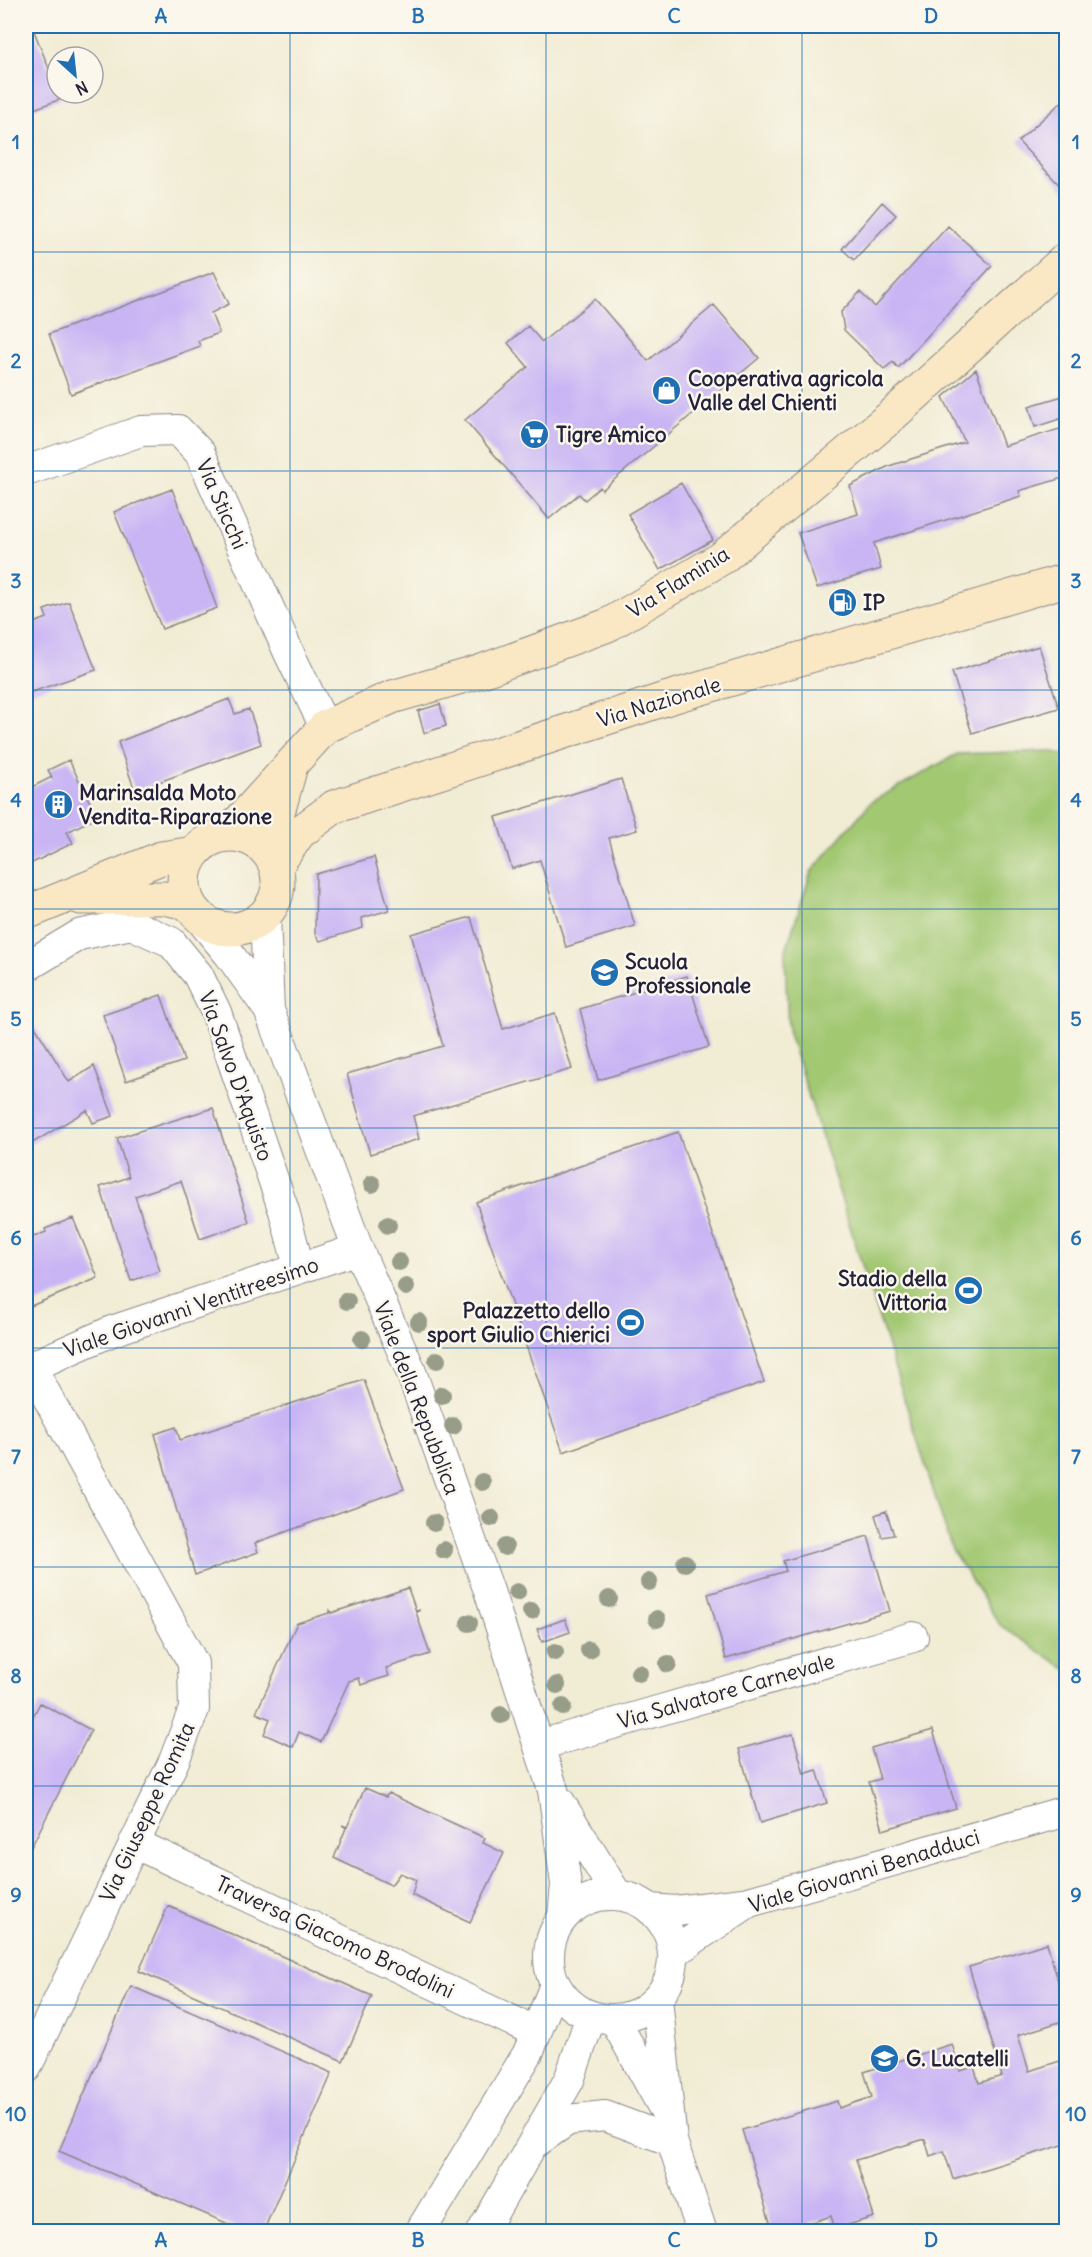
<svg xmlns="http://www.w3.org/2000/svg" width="1092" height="2257" font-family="Delius,sans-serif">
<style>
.green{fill:#a2c872;stroke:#627556;stroke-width:1.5}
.building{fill:#c9b5f4}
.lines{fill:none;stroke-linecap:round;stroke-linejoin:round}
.street-casing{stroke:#8a8788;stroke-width:32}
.secondary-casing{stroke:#8a8788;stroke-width:35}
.street{stroke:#fff;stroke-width:30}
.secondary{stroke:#fae7c3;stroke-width:33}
.tree{fill:#989d8a}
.grid{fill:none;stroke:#1f6fb2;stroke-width:1.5;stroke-opacity:0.55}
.labels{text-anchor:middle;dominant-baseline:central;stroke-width:5;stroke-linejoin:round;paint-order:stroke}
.poi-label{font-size:21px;font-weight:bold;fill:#22223b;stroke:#fbf7ec;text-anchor:start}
.street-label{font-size:21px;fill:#22223b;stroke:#fbf7ec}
.neatline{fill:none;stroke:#1f6fb2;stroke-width:2}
.grid-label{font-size:20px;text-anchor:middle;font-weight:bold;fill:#1f6fb2}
</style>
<rect width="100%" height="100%" fill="#fbf7ec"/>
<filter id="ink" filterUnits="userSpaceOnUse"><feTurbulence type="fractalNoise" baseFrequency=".0167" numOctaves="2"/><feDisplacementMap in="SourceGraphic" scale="12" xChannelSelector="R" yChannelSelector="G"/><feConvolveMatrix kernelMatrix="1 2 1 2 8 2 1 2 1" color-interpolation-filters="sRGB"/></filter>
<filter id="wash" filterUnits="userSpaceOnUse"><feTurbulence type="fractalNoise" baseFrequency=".008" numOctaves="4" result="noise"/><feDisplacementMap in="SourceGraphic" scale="24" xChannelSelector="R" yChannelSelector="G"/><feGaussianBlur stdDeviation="1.35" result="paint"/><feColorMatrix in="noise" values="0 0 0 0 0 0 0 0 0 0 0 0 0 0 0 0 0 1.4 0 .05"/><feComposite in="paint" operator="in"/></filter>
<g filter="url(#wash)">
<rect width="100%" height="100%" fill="#f1ecd4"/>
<path class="green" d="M1049,751l17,4v914l-66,-44 -48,-75 -164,-520 -3,-77 26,-81 60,-70 86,-48z"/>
<g id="blocks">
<path class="building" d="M26,26h6l29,73 -35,13z
M1066,98v91l-1,2 -47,-50z
M882,202l14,13 -42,45 -12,-11z
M948,226l44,40 -94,102 -5,-6 -9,7 -40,-39 -3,-18 19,-20 15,15z
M214,272l15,32 -18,9 8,20 -21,8 2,5 -129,48 -22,-60z
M595,299l53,62 66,-56 45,53 -157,132 -2,-3 -15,13 -6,-6 -30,25 -84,-99 63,-53 -20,-24 20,-17 14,16z
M976,369l28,77 62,-19v50l-47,14 2,5 -147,47 7,26 -64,19 -19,-55 60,-19 -8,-28 39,-20 76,-24 -22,-45z
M1066,395v22l-31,10 -6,-21z
M681,483l32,57 -53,30 -32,-56z
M172,489l45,119 -55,21 -48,-117z
M69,602l27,68 -70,24v-68l21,-8 -3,-8z
M1039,646l20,62 -87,25 -20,-61z
M229,699l6,15 14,-5 12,35 -126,47 -17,-49z
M440,704l6,22 -22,7 -6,-22z
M69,760l28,57 -30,15 6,11 -47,23v-76l26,-13 -4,-7z
M621,779l16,51 -28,8 26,88 -69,21 -26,-87 -28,9 -16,-52z
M374,857l15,53 -27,8 1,10 -43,13 -5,-7 1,-60z
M471,917l32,112 52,-16 17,56 -159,47 6,23 -49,15 -23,-80 96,-28 -32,-112z
M687,976l22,71 -111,33 -18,-71z
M161,995l23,66 -58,20 -23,-66z
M34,1025l35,57 25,-16 19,50 -20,7 -6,-13 -61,37v-117z
M213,1108l36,114 -49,17 -19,-58 -46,15 25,75 -29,10 -31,-94 29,-10 -12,-39z
M678,1132l86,250 -201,70 -87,-250z
M73,1218l25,60 -72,30v-68l20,-8 -1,-3z
M364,1380l40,109 -149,54 3,9 -63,23 -40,-141 21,-7 4,13z
M886,1511l8,24 -12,2 -7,-22z
M868,1536l22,75 -164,48 -18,-65 78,-23 -3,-10z
M408,1588l8,23 4,-1 -4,2 14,42 -44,14 3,8 -10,3 -18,6 -2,-7 -10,3 -28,61 -22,-10 -6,15 -29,-13 6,-15 -14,-6 41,-90 32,-10v-4l2,4z
M565,1619l5,13 -28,10 -5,-13z
M40,1703l51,27 -65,127v-127z
M933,1730l23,78 -73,22 -14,-48 11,-3 -9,-31z
M793,1734l11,40 13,-4 10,33 -67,20 -21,-74z
M365,1788l21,9 2,-4 97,45 -2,5 21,10 -34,69 -58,-27 4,-15 -16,-7 -9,12 -57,-27 12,-30 -4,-3 5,2z
M168,1906l204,90 -29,65 -204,-90z
M1047,1943l19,65v12l-48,15 11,36 37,-12v85l-113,35 -9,-28 -14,5 -5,-17 -69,21 18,57 -39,12 -4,-13 -21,7 2,9h-39l-31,-102 95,-29 2,7 33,-11 -8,-25 88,-28 8,27 14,-4 5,16 23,-7 -33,-109z
M131,1986l201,87 -69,159h-16l-188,-81z"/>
</g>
</g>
<g filter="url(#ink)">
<use href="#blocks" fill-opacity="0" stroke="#8a8788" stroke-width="1.5"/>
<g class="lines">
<defs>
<path id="street" d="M26,471l115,-40 37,-1 22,23 89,200 36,74
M265,916l4,94
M201,920l28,34 40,56 89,239 52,120 79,222 64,199 13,94 -3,34
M26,967l53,-32 52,-11 40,18 27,33 18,37 68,199 15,56
M26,1369l86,-38 246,-82
M540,1745l373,-108
M559,1801l58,94
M134,1843l402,189
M549 1957a62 62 0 1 1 124 0a62 62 0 1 1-124 0Z
M650,1909l25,2 68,-8
M673,1953l76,-51 317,-91
M657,1999l15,142 30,91
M614,2019l49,88
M26,2068l148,-307 20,-52 -1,-46 -163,-298
M536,2142l32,-22 37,-4 67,25
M420,2232l108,-179 27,-68
M482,2232l87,-152 22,-64"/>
<path id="secondary" d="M184 882a47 47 0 1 1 94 0a47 47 0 1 1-94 0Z
M227,835l98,-108 67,-30 87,-25 129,-47 114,-67 166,-139 178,-160
M267,852l24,-86
M276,866l23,-33 35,-26 331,-108 401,-119
M81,898h83l24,5
M26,913l135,-55 33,-5"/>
</defs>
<use href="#street" class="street-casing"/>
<use href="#secondary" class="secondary-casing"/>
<use href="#street" class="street"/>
<use href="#secondary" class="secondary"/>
</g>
<g class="tree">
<circle cx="372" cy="1184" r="9"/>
<circle cx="388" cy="1225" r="9"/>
<circle cx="399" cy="1262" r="9"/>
<circle cx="406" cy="1287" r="9"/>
<circle cx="347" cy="1301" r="9"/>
<circle cx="419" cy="1322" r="9"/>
<circle cx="362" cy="1339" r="9"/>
<circle cx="437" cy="1360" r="9"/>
<circle cx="442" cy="1395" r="9"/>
<circle cx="453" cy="1426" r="9"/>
<circle cx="482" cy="1482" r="9"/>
<circle cx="491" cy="1518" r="9"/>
<circle cx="434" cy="1523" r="9"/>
<circle cx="505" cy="1547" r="9"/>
<circle cx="444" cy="1550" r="9"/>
<circle cx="685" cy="1563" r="9"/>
<circle cx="649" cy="1582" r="9"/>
<circle cx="517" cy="1592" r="9"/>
<circle cx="609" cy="1599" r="9"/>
<circle cx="531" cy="1611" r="9"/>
<circle cx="657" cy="1619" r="9"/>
<circle cx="469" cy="1623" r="9"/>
<circle cx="589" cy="1650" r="9"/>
<circle cx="555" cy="1652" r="9"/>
<circle cx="668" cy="1664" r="9"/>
<circle cx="639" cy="1673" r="9"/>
<circle cx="557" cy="1685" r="9"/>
<circle cx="563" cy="1707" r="9"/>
<circle cx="501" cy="1715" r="9"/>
</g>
</g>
<path class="grid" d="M290,26v2206M546,26v2206M802,26v2206M26,252h1040M26,471h1040M26,690h1040M26,909h1040M26,1128h1040M26,1348h1040M26,1567h1040M26,1786h1040M26,2005h1040"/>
<defs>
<symbol id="shop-disc" viewBox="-11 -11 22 22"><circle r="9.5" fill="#1f6fb2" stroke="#fbf7ec"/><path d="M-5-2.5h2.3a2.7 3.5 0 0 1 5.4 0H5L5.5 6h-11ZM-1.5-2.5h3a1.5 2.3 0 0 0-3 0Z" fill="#fff"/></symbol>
<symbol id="supermarket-disc" viewBox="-11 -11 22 22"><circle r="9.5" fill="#1f6fb2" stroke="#fbf7ec"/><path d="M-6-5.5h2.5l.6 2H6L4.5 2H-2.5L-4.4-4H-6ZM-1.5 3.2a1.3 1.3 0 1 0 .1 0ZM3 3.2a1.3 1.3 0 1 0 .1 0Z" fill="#fff"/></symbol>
<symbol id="fuel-disc" viewBox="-11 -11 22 22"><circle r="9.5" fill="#1f6fb2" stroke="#fbf7ec"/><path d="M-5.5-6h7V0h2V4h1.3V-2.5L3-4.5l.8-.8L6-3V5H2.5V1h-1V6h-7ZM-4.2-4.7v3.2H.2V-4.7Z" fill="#fff"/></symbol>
<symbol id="building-disc" viewBox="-11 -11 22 22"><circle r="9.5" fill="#1f6fb2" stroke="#fbf7ec"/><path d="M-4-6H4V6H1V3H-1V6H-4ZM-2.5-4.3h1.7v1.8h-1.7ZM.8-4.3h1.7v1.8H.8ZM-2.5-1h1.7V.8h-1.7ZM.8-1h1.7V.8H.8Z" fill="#fff"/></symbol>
<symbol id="school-disc" viewBox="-11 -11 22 22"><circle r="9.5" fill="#1f6fb2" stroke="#fbf7ec"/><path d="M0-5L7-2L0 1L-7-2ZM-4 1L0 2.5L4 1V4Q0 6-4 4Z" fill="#fff"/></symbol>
<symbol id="stadium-disc" viewBox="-11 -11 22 22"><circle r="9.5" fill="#1f6fb2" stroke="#fbf7ec"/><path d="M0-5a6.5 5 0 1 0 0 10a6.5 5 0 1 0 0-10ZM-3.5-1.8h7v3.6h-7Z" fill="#fff"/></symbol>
</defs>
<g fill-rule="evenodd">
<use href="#shop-disc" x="650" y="374" width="33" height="33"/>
<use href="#supermarket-disc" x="518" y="418" width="33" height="33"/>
<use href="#fuel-disc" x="826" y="586" width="33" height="33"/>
<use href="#building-disc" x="42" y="788" width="33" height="33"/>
<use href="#school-disc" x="588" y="956" width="33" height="33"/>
<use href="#stadium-disc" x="952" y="1274" width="33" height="33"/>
<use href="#stadium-disc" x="614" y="1306" width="33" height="33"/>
<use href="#school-disc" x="868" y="2042" width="33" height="33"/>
</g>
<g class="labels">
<g class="poi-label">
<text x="688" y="378">Cooperativa agricola<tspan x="688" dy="24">Valle del Chienti</tspan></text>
<text x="556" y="434">Tigre Amico</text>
<text x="863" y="602">IP</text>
<text x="79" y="792">Marinsalda Moto<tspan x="79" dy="24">Vendita-Riparazione</tspan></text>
<text x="625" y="961">Scuola<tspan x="625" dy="24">Professionale</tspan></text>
<text x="947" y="1278" text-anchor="end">Stadio della<tspan x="947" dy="24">Vittoria</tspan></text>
<text x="610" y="1310" text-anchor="end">Palazzetto dello<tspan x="610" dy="24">sport Giulio Chierici</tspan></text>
<text x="906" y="2058">G. Lucatelli</text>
</g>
<g class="street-label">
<text transform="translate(222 504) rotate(66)">Via Sticchi</text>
<text transform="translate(678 582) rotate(-32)">Via Flaminia</text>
<text transform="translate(659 702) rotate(-17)">Via Nazionale</text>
<text transform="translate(236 1076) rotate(70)">Via Salvo D'Aquisto</text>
<text transform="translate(191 1307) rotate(-19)">Viale Giovanni Ventitreesimo</text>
<text transform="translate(417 1398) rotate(69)">Viale della Repubblica</text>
<text transform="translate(726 1691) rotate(-16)">Via Salvatore Carnevale</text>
<text transform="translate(147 1812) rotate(-65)">Via Giuseppe Romita</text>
<text transform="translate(864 1871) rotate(-17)">Viale Giovanni Benadduci</text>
<text transform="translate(335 1937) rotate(25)">Traversa Giacomo Brodolini</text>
</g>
</g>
<rect width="1092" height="2257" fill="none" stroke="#fbf7ec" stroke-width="66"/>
<g transform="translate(75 75) rotate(153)"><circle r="28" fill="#fbf7ec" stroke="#a4a2a5" stroke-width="1.5"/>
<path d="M0-4.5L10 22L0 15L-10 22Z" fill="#1f6fb2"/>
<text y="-9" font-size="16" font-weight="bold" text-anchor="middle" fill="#22223b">N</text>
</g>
<rect x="33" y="33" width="1026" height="2191" class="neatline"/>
<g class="grid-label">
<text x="161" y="23">A</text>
<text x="418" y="23">B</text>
<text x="674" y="23">C</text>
<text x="931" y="23">D</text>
<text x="16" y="149">1</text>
<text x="1076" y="149">1</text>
<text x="16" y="368">2</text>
<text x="1076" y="368">2</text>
<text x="16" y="588">3</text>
<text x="1076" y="588">3</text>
<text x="16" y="807">4</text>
<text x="1076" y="807">4</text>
<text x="16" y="1026">5</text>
<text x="1076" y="1026">5</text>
<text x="16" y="1245">6</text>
<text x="1076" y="1245">6</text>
<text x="16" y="1464">7</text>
<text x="1076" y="1464">7</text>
<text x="16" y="1683">8</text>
<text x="1076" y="1683">8</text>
<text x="16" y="1902">9</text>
<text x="1076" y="1902">9</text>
<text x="16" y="2121">10</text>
<text x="1076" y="2121">10</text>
<text x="161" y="2247">A</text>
<text x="418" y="2247">B</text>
<text x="674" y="2247">C</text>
<text x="931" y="2247">D</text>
</g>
</svg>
